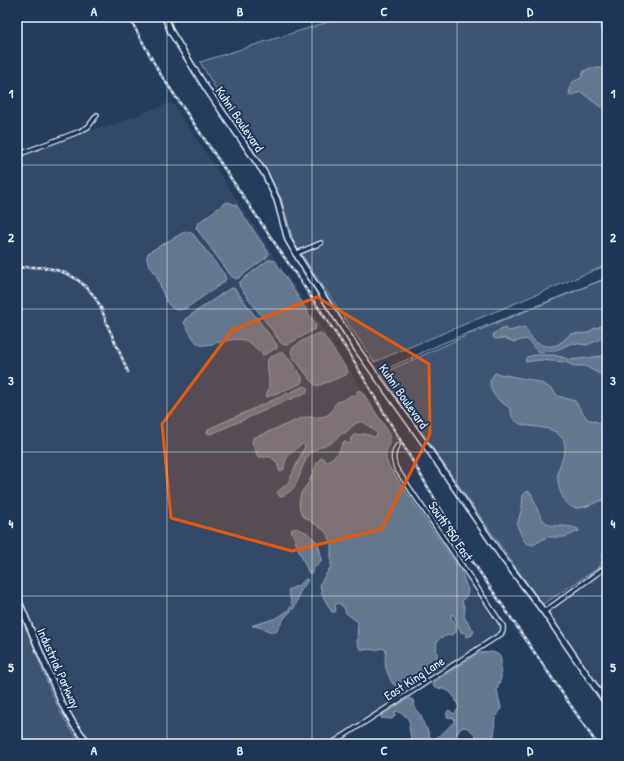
<svg xmlns="http://www.w3.org/2000/svg" width="624" height="761" font-family="'Patrick Hand',sans-serif">
<style>
.built{fill:#334a68}
.green{fill:#3e5472;stroke:#93a2b5}
.water{fill:#657890;stroke:#99a8ba}
.lines{fill:none;stroke-linecap:round;stroke-linejoin:round}
.stream{stroke:#99a8ba;stroke-width:1}
.street-casing{stroke:#e8f1f8;stroke-width:6}
.secondary-casing{stroke:#e8f1f8;stroke-width:8}
.street{stroke:#1d3557;stroke-width:3.5}
.secondary{stroke:#1d3557;stroke-width:5}
.rail-casing{stroke:#e8f1f8;stroke-width:2.5}
.rail{stroke:#1d3557;stroke-width:1;stroke-dasharray:3;stroke-linecap:butt}
.marked{fill:#e8590c;fill-opacity:0.2;stroke:#e8590c;stroke-width:3;stroke-linejoin:round}
.grid{fill:none;stroke:#e8f1f8;stroke-width:1;stroke-opacity:0.55}
.labels{text-anchor:middle;dominant-baseline:central;stroke-width:4;stroke-linejoin:round;paint-order:stroke}
.street-label{font-size:13px;fill:#e8f1f8;stroke:#1d3557}
.neatline{fill:none;stroke:#e8f1f8;stroke-width:1.5}
.grid-label{font-size:13px;text-anchor:middle;font-weight:bold;fill:#e8f1f8}
</style>
<rect width="100%" height="100%" fill="#253d5d"/>
<filter id="ink" filterUnits="userSpaceOnUse"><feTurbulence type="fractalNoise" baseFrequency=".025" numOctaves="2"/><feDisplacementMap in="SourceGraphic" scale="8" xChannelSelector="R" yChannelSelector="G"/><feConvolveMatrix kernelMatrix="1 2 1 2 8 2 1 2 1" color-interpolation-filters="sRGB"/></filter>
<g filter="url(#ink)">
<path class="built" d="M172,102l224,338v4l-6,12v8l2,5 108,156v6l-2,3 -170,110h-235l-12,-15 -15,-25 -49,-116v-430l86,-32 1,2z
M607,566v138l-63,-92z"/>
<path class="green" d="M344,17h263v248l-233,97 -80,-119 -13,-45 -81,-136z
M607,278v270l-5,6v6l-2,7 -58,38 -161,-231 89,-40z
M17,606c8,20 17,40 24,60 11,28 21,57 42,78h-66z"/>
<path class="water" d="M601,17h6v23l-7,-13z
M591,68h16v44l-26,-20 -12,4 2,-13 10,-5 3,-7z
M228,202l8,3 33,48 -2,4 -30,22 -5,-2 -36,-49 2,-5 27,-20z
M186,231l7,3 31,40 2,5 -2,3 -36,25c-22,12 -25,-17 -31,-30 -3,-8 -15,-16 -8,-25z
M268,260h4l3,1 41,64 -1,4 -28,16 -5,-1 -42,-57 -1,-4 3,-3z
M233,288l2,1 42,56v3l-14,7c-6,-5 -10,-12 -19,-15 -12,-4 -40,9 -46,4 -5,-5 -10,-15 -14,-21l1,-4 44,-30z
M601,326h6v10l-20,9 -15,-2 -18,8 -13,1 -4,-1c-11,-12 -6,-14 -23,-9l-10,-4 -9,1 -2,-2 1,-4 11,-5 4,3 15,-4c4,3 4,6 7,10 6,9 20,12 29,6 4,-2 7,-6 10,-9l18,-1 5,-4z
M320,333l3,2 25,36 -2,4 -29,11 -3,-2 -22,-28c0,-3 -1,-4 0,-7 2,-4 23,-16 28,-16z
M279,353h4l3,2 16,22v4l-2,3 -33,13 -1,-1c6,-13 1,-22 1,-35l2,-3z
M535,355h18l9,2 8,3 32,-4 5,1v21l-22,-12h-11l-9,-4 -26,-2 -13,2 -1,-2 2,-3z
M495,373l36,7 12,4 9,5 6,7 17,5 12,18 20,6v74c-11,2 -21,10 -32,9 -5,-1 -9,-5 -11,-9 -5,-8 -7,-17 -6,-27 2,-10 12,-25 4,-34 -13,-17 -40,-6 -49,-20 -2,-3 -2,-7 -4,-11 -11,-6 -19,-13 -19,-26z
M304,386l4,2 -1,4 -96,42 -4,-1 1,-4z
M358,390l4,2 28,42c3,12 -9,15 -2,31l74,108 6,18 -1,4 -5,6 3,8 -1,8 10,14 -2,4 -5,2 -2,-4 -4,-1c-2,-5 -6,-12 -7,-17l-2,-1 -1,4 5,6v8c-4,5 -16,2 -19,10 -2,7 2,15 -1,22l2,4 -4,3 -13,4 -9,7 -16,4 -4,-3 -6,-14 -1,-9 1,-10 -4,-2 -6,2 -16,-1 -3,-7 1,-20 -12,-9 -2,-6 -6,-4 -3,2 1,6 -2,1h-2l-10,-17 -2,-11 11,-18v-25l-6,-10 -22,-15 -3,-6 -1,-7 2,-10 8,-11 8,-19 4,-5h2l3,4 12,-8 5,-12h2l5,2 1,-6 3,-3 11,-1 9,3 3,-2v-2l-13,-11c-10,-1 -12,6 -18,10 -3,2 -6,2 -8,5 -3,2 -4,4 -7,6 -7,3 -17,5 -22,12 -12,16 -7,34 -29,42l-3,-5 11,-9 17,-37 -2,-2c-4,1 -4,3 -8,6 -7,5 -10,9 -11,19l-4,3 -3,-9 -6,-6h-13l-6,-15 1,-4 49,-20c9,-3 21,2 28,-5 3,-3 4,-8 7,-11l9,-3 5,-4 5,1z
M528,491l3,2c6,13 9,33 25,33 8,0 15,0 22,3l1,2 -14,6h-18l-14,8 -7,-2 -3,-4 -6,-14 5,-17 1,-13z
M295,528l11,4 12,11 3,12v7l-7,6 -3,6 -2,-1c-7,-15 -13,-29 -18,-43z
M306,579l2,1 -8,12 -5,15 -10,10 -9,15c-7,1 -14,-6 -24,-6l1,-1c12,-3 33,-8 39,-20l-4,-15 11,-5z
M493,652l6,3 2,4v19l-4,12 4,18c-1,4 -4,7 -6,11 -2,8 4,19 -8,21 -4,1 -8,-1 -11,-4 -4,-4 -6,-8 -12,-9l-4,2 -9,15h-39l-3,-17 1,-4 -3,-6 -10,-6 -2,1v4l-3,3 -11,-1v-2l28,-18 4,2 3,10 5,6 3,9 3,4 3,8 3,2c10,-4 15,-12 22,-18l-1,-3 -7,-1v-5l2,-2 5,4 5,-6 -4,-10 -6,-7 -10,-3 -5,-1 -1,-2 1,-3 45,-29z"/>
<g class="lines">
<path class="stream" d="M382,371l61,-28 164,-65"/>
<defs>
<path id="street" d="M17,155l61,-23 10,-5 9,-12
M295,254l26,-11
M544,612l63,-46
M331,744l170,-110 2,-3v-5l-107,-158c-4,-9 -3,-16 2,-23"/>
<path id="secondary" d="M165,17l6,15 35,56 59,86 12,26 11,40 13,22 56,87 65,91 80,117 42,55 63,92
M17,597l45,107 12,21 15,19"/>
</defs>
<use href="#street" class="street-casing"/>
<use href="#secondary" class="secondary-casing"/>
<use href="#street" class="street"/>
<use href="#secondary" class="secondary"/>
<defs>
<path id="rail" d="M129,17l30,55 190,281 117,199 131,192
M17,268c34,-4 64,4 82,36 4,8 7,17 10,25 7,14 13,29 19,43"/>
</defs>
<use href="#rail" class="rail-casing"/>
<use href="#rail" class="rail"/>
</g>
</g>
<path class="marked" d="M317,297l112,67 1,70 -48,95 -90,22 -121,-33 -9,-94 70,-94z"/>
<path class="grid" d="M167,17v727M312,17v727M457,17v727M17,165h590M17,309h590M17,452h590M17,596h590"/>
<g class="labels">
<g class="street-label">
<text transform="translate(240 119) rotate(56)">Kuhni Boulevard</text>
<text transform="translate(404 396) rotate(55)">Kuhni Boulevard</text>
<text transform="translate(451 531) rotate(56)">South 950 East</text>
<text transform="translate(59 668) rotate(66)">Industrial Parkway</text>
<text transform="translate(414 678) rotate(-33)">East King Lane</text>
</g>
</g>
<rect width="624" height="761" fill="none" stroke="#1d3557" stroke-width="44"/>
<rect x="22" y="22" width="580" height="717" class="neatline"/>
<g class="grid-label">
<text x="94" y="16">A</text>
<text x="240" y="16">B</text>
<text x="384" y="16">C</text>
<text x="530" y="16">D</text>
<text x="11" y="98">1</text>
<text x="613" y="98">1</text>
<text x="11" y="242">2</text>
<text x="613" y="242">2</text>
<text x="11" y="385">3</text>
<text x="613" y="385">3</text>
<text x="11" y="528">4</text>
<text x="613" y="528">4</text>
<text x="11" y="672">5</text>
<text x="613" y="672">5</text>
<text x="94" y="755">A</text>
<text x="240" y="755">B</text>
<text x="384" y="755">C</text>
<text x="530" y="755">D</text>
</g>
</svg>
